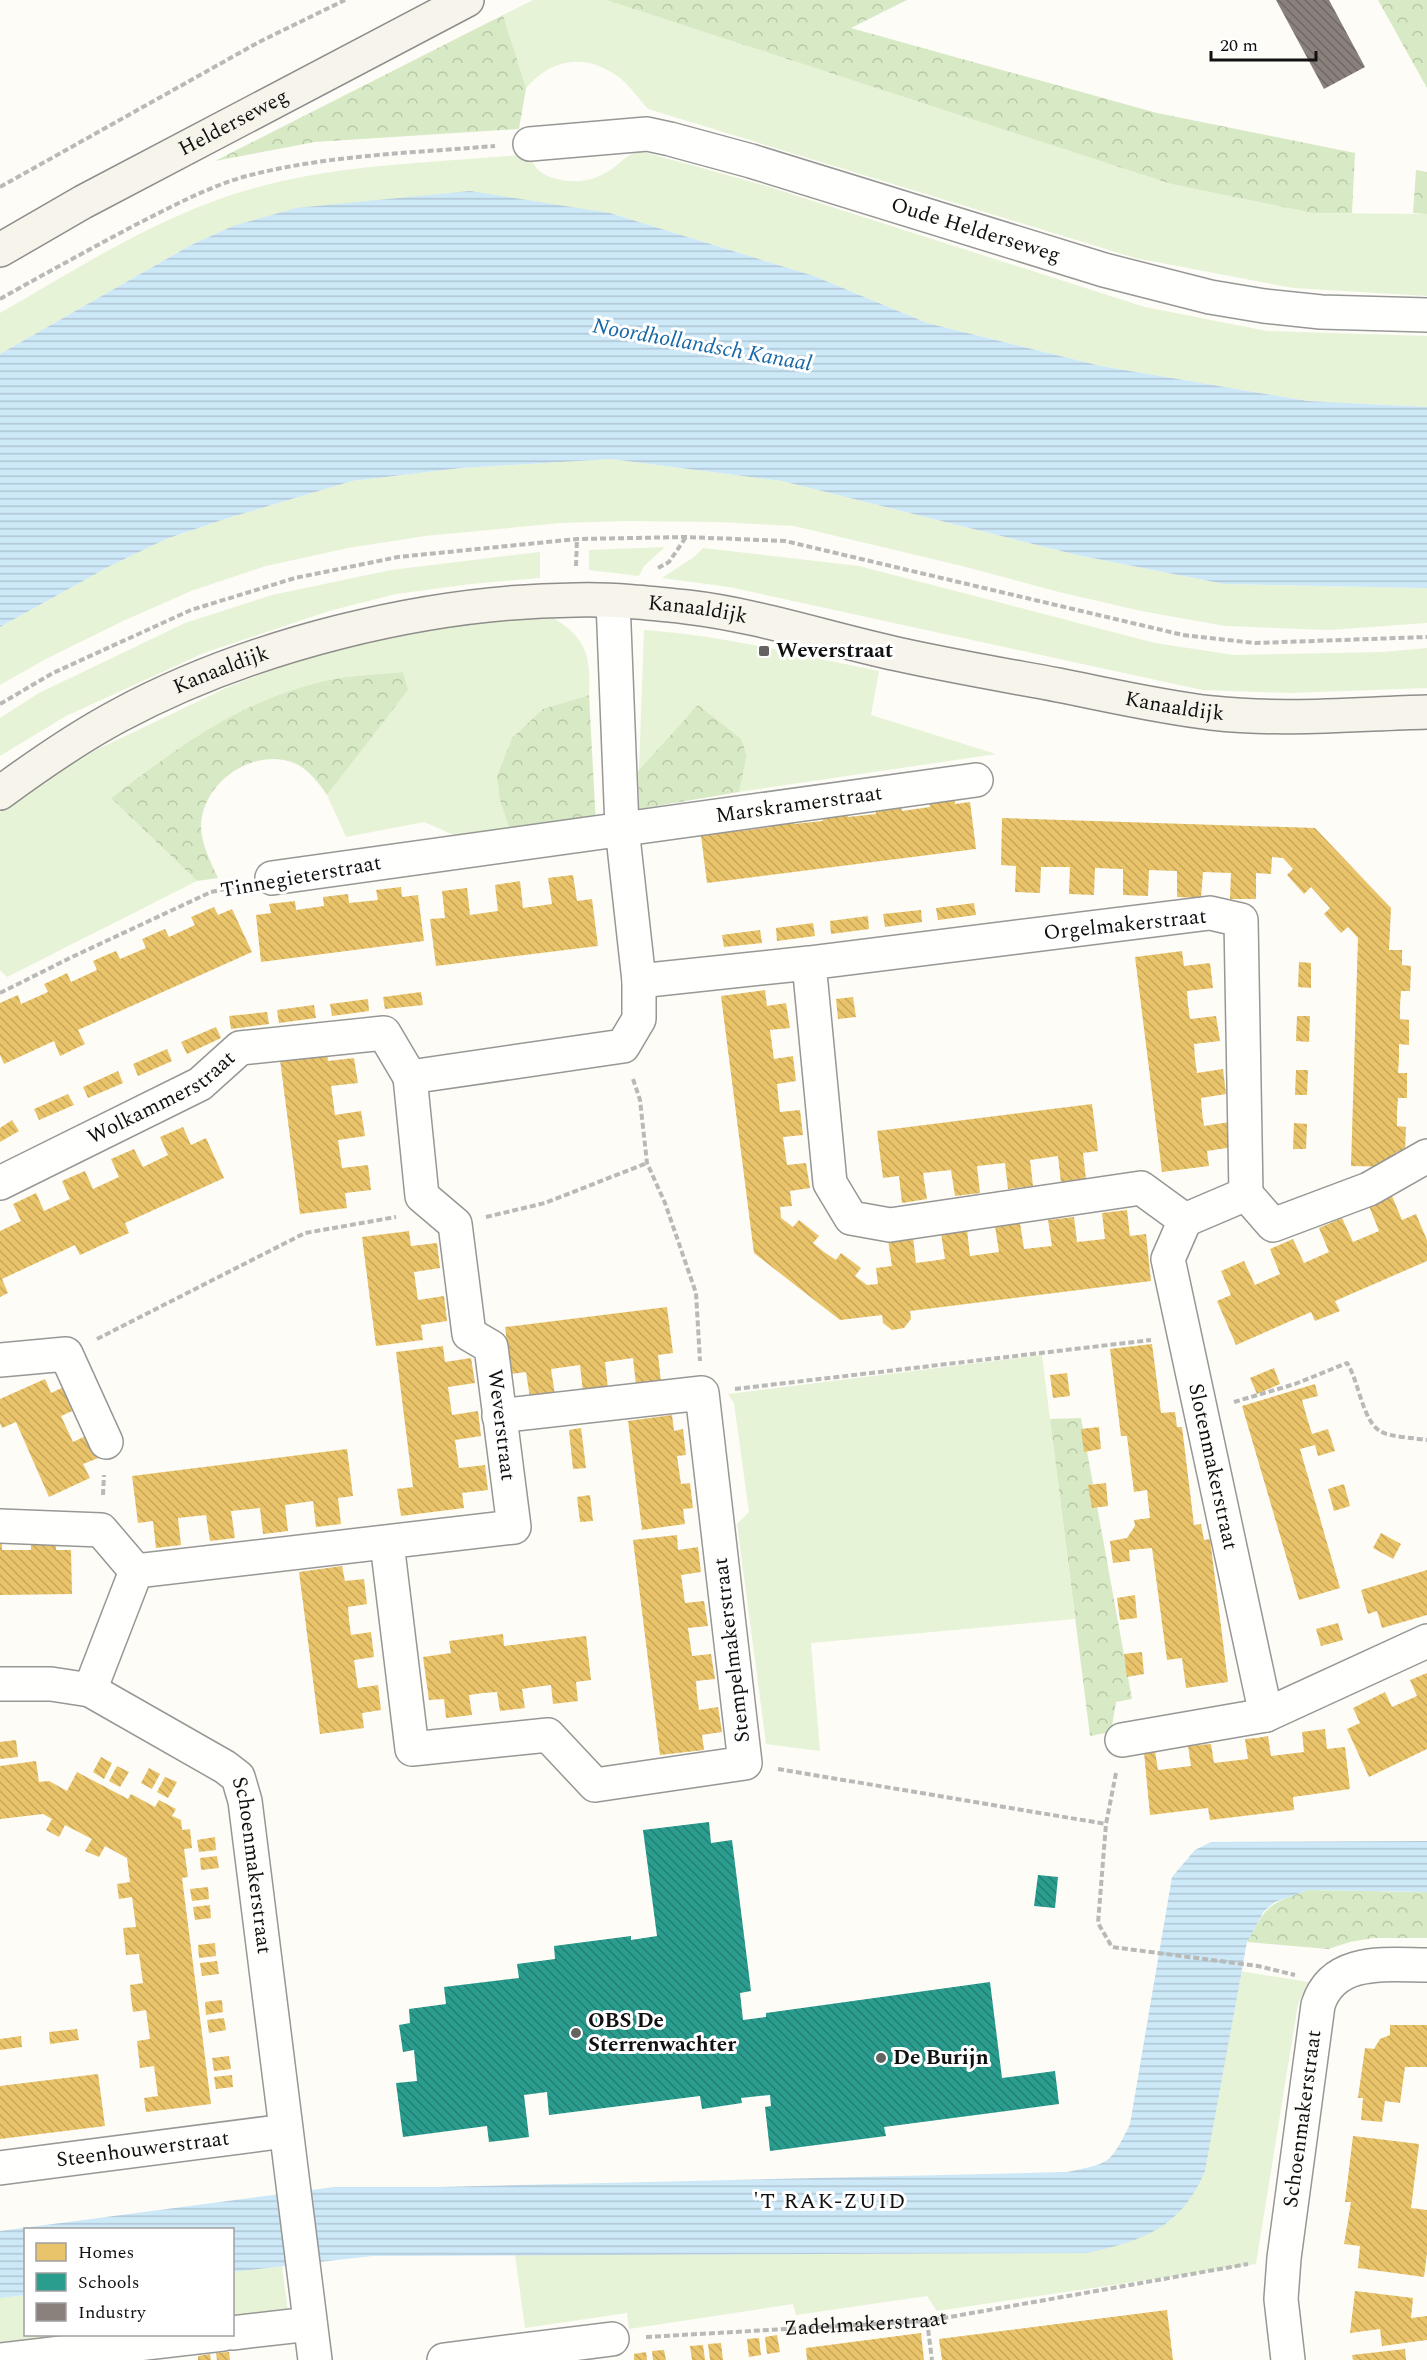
<svg xmlns="http://www.w3.org/2000/svg" width="1427" height="2360" font-family="Spectral,serif">
<style>
.grass{fill:#e7f3d7}
.forest{fill:url(#forest-crowns)}
.water{fill:url(#water-rules)}
.homes{fill:url(#homes-back-hatch)}
.schools{fill:url(#schools-back-hatch)}
.industry{fill:url(#industry-back-hatch)}
.lines{fill:none;stroke-linecap:round;stroke-linejoin:round}
.street-casing{stroke:#979795;stroke-width:36}
.secondary-casing{stroke:#8e8d8b;stroke-width:36}
.path{stroke:#b9b9b8;stroke-width:4;stroke-dasharray:6 3;stroke-linecap:butt}
.street{stroke:#fffffe;stroke-width:33}
.secondary{stroke:#f6f4eb;stroke-width:33}
.poi-dot{fill:#646362;stroke:#fff;stroke-width:2}
.labels{text-anchor:middle;dominant-baseline:central;stroke-width:6;stroke-linejoin:round;paint-order:stroke}
.street-label{font-size:21px;fill:#111;stroke:#fff}
.poi-label{font-size:21px;font-weight:bold;fill:#111;stroke:#fff;text-anchor:start}
.water-label{font-size:22px;font-style:italic;fill:#1768a6;stroke:#fff}
.neighbourhood-label{font-size:22px;letter-spacing:1.5px;fill:#111;stroke:#fff}
</style>
<defs>
<pattern id="forest-crowns" width="20" height="18" patternUnits="userSpaceOnUse" patternTransform="scale(1.5)"><rect width="20" height="18" fill="#d8eac5"/><path d="M2 6a3 3 0 1 1 6 0M12 15a3 3 0 1 1 6 0" fill="none" stroke="#b8c8a8"/></pattern>
<pattern id="water-rules" width="6" height="5" patternUnits="userSpaceOnUse" patternTransform="scale(1.5)"><rect width="6" height="5" fill="#cde8f7"/><path d="M0 2.5h6" fill="none" stroke="#afc6d3"/></pattern>
<pattern id="homes-back-hatch" width="6" height="6" patternUnits="userSpaceOnUse" patternTransform="scale(1.5)"><rect width="6" height="6" fill="#e9c46a"/><path d="M-1 5l2 2M0 0l6 6M5-1l2 2" fill="none" stroke="#c7a75b"/></pattern>
<pattern id="schools-back-hatch" width="6" height="6" patternUnits="userSpaceOnUse" patternTransform="scale(1.5)"><rect width="6" height="6" fill="#2a9d8f"/><path d="M-1 5l2 2M0 0l6 6M5-1l2 2" fill="none" stroke="#237f73"/></pattern>
<pattern id="industry-back-hatch" width="6" height="6" patternUnits="userSpaceOnUse" patternTransform="scale(1.5)"><rect width="6" height="6" fill="#8a817c"/><path d="M-1 5l2 2M0 0l6 6M5-1l2 2" fill="none" stroke="#6f6864"/></pattern>
</defs>
<rect width="100%" height="100%" fill="#fdfcf7"/>
<path class="grass" d="M533,0h73l565,184 141,29 115,1v82l-134,-8 -158,-30 -487,-149c-10,-11 -20,-26 -32,-34 -33,-22 -65,-16 -90,13l-23,-73z
M640,151l123,34 382,122 122,24 160,5v71l-119,-6 -207,-35 -174,-43 -113,-47 -204,-63 -377,13 -42,19 -191,109v-41c82,-47 166,-102 258,-126 89,-24 181,-24 272,-33 2,11 9,19 20,23 25,8 45,5 66,-11 8,-7 13,-12 24,-15z
M611,459l171,22 295,74 147,29 203,4v35l-98,7 -104,-4 -84,-15 -82,-19 -97,-26 -168,-40 -75,-4 -92,-1 -66,2 -136,13 -77,12 -82,18 -75,25 -68,30 -77,38 -46,26v-58l108,-60 58,-28 59,-20 127,-38 109,-13z
M665,547l-21,19 -5,10 -50,-6v-20z
M703,548l156,18 296,77 79,12 149,-3 44,-4v40l-137,5 -88,-3 -473,-103 -67,-9 32,-21z
M540,552v26l-69,6 -75,10 -67,17 -125,42 -138,63 -66,40v-38l39,-25 146,-70 87,-28 119,-25z
M553,618c34,20 38,39 36,77l-46,14 -31,29v98l-42,6 -46,-20 -78,15 -19,-42 80,-105 -4,-18c-28,3 -59,3 -86,11 -85,22 -138,64 -206,115l86,83 -190,96 -7,-7v-158l71,-50 155,-74 73,-29 115,-31 56,-7z
M644,630c79,5 157,26 235,41l-8,44 125,39 -257,38 8,-35 -49,-51 -59,65z
M1042,1355l33,264 -264,24 9,108 -54,-7 -29,-220 12,-12 -15,-109 -6,-9z
M1240,1971l68,11 -10,22 -42,260 -319,47 -10,-15 -131,19 -3,-11 -164,25 -2,-16 -102,15 -10,-73 572,-2 118,-82z
M282,2266l6,46 -55,7 -1,-47z
M25,2295l1,39 74,1 -100,11v-48z"/>
<path class="forest" d="M606,0h301l-56,28 306,85 198,40 -3,60h-40l-141,-29z
M1378,0h49v88z
M503,15l23,73 -7,41 -204,13 -100,19z
M1416,170l11,2v42l-14,-1z
M403,672l5,18 -81,105c-8,-12 -19,-26 -33,-32 -40,-16 -92,19 -93,63 0,18 10,36 17,52l-21,3 -86,-83c68,-51 121,-93 206,-115 27,-8 58,-8 86,-11z
M589,695l7,130 -84,11 -12,-36 -3,-24 15,-38 31,-29z
M698,705l43,34 6,17 -8,36 -100,17 -1,-38z
M1081,1418l51,281 -16,3 -5,30 -21,4 -40,-317z
M1308,1890l119,2v46h-54l-23,4 -22,7 -81,-7c21,-38 20,-37 61,-52z"/>
<path class="water" d="M470,191l140,22 204,63 113,47 174,43 207,35 119,6v181l-203,-4 -147,-29 -295,-74 -171,-22 -150,9 -109,13 -127,38 -59,20 -58,28 -108,60v-273l191,-109 42,-19 63,-18z
M1427,1841v51l-119,-2 -33,12 -11,9 -17,31 -42,229c-23,56 -62,70 -118,82l-715,3 -139,16 -1,-42h-206l-1,65 -25,3v-67l334,-44h105l628,-15c44,-9 43,-8 63,-48l42,-247 23,-27 16,-8z"/>
<path class="homes" d="M954,795l1,9 15,-2 6,47 -269,34 -6,-47 15,-2 -1,-9 25,-3 1,9 29,-4 -2,-9 25,-3 1,9 29,-3 -1,-9 25,-4 1,9 28,-3 -1,-9 26,-3 1,9 28,-4 -1,-9z
M1002,818l313,10 76,80 -2,42h13v15l9,1 -1,25h-9l-1,14v14l9,1v25l-10,-1v15l-1,14h9v25h-9l-1,14v14l9,1 -1,25h-9l-1,15 -44,-1 7,-228 -10,-11 -7,6 -17,-19 6,-6 -19,-21 -7,7 -17,-19 6,-6 -10,-11 -11,-1 -1,17 -15,-1v26h-26l1,-26 -28,-1 -2,26 -24,-1v-26l-28,-1 -1,26 -25,-1v-26l-28,-1 -1,27 -25,-1 1,-27h-29l-1,26 -25,-1 1,-26 -15,-1z
M573,875l4,26 15,-2 6,47 -162,20 -6,-47 15,-1 -3,-27 25,-3 3,27 28,-4 -3,-26 25,-4 3,27 29,-4 -4,-26z
M401,887l1,10 16,-2 6,46 -163,21 -5,-47 15,-2 -2,-9 26,-3 1,9 28,-4 -1,-9 25,-3 1,9 29,-3 -2,-10z
M974,903l2,12 -38,5 -2,-12z
M214,907l4,8 14,-6 20,43 -174,78 7,14 -25,12 -6,-15 -50,23 -4,-9v-52l18,-8 3,9 27,-12 -4,-8 11,-5 12,-6 4,9 26,-12 -4,-9 11,-5 12,-5 4,8 26,-11 -4,-9 23,-10 4,8 26,-12 -4,-8z
M921,910l1,12 -37,5 -2,-13z
M868,916l1,13 -38,5 -1,-13z
M813,923l2,13 -38,5 -1,-13z
M760,930l2,13 -38,4 -2,-12z
M1182,951l2,15 26,-3 3,25 -26,3 1,14 2,14 26,-3 4,25 -26,3 1,15 2,14 26,-4 3,25 -25,4 1,14 2,14 26,-4 3,25 -26,4 2,15 -47,6 -27,-215z
M1299,962l12,1v25l-13,-1z
M765,990l2,16 19,-3 4,25 -20,2 2,15 2,14 19,-3 3,25 -19,3 3,28 20,-2 3,25 -20,2 4,28 19,-2 4,25 -20,3 2,15 -12,1 1,11 12,9 6,-7 20,16 -6,7 11,9 12,8 5,-7 20,15 -6,8 12,9 11,-1 -2,-16 16,-2 -4,-26 25,-3 3,26 15,-2 14,-2 -4,-26 26,-3 3,26 15,-2 14,-2 -4,-26 25,-3 4,26 28,-3 -4,-26 26,-3 3,25 28,-3 -3,-26 25,-3 3,26 16,-2 5,47 -241,30 1,8 -7,9 -12,2 -9,-7 -1,-8 -42,5 -86,-67 -33,-257z
M421,992l2,13 -38,4 -2,-12z
M853,997l3,20 -18,2 -2,-20z
M368,999l1,12 -37,5 -2,-12z
M314,1005l2,13 -37,5 -2,-13z
M267,1012l2,12 -38,5 -2,-13z
M1297,1016h13l-1,26 -13,-1z
M216,1027l5,11 -34,16 -6,-12z
M326,1046l2,15 26,-3 4,25 -27,3 2,14 2,15 26,-4 4,25 -27,4 4,28 26,-3 3,25 -26,3 2,15 -47,6 -21,-162z
M167,1049l5,12 -34,15 -5,-12z
M1296,1070h12l-1,25h-12z
M118,1071l5,12 -35,15 -5,-11z
M68,1094l6,11 -35,15 -5,-11z
M1092,1104l6,47 -15,2 3,26 -25,4 -3,-27 -28,4 3,26 -25,3 -3,-26 -28,3 3,27 -25,3 -4,-26 -28,3 4,26 -25,4 -3,-27 -16,2 -6,-47z
M12,1120l7,11 -19,11v-14z
M1294,1123l13,1 -1,25h-13z
M183,1127l8,18 15,-7 18,40 -99,45 4,10 -25,11 -24,11 -5,-10 -73,34 6,14 -8,4v-66l21,-10 -8,-17 23,-11 8,18 26,-12 -8,-18 23,-10 8,18 26,-12 -8,-18 23,-10 9,18 25,-12 -8,-18z
M1392,1196l10,24 14,-6 11,26v21l-92,40 5,10 -25,10 -4,-9 -75,33 -19,-44 14,-6 -10,-24 23,-10 11,24 25,-11 -10,-25 23,-10 11,24 25,-11 -10,-24 23,-10 11,24 26,-11 -10,-25z
M409,1231l2,15 26,-3 3,25 -26,4 4,28 26,-4 3,25 -26,4 2,15 -47,6 -14,-109z
M667,1307l6,46 -15,2 3,27 -25,3 -3,-27 -28,4 3,26 -25,4 -3,-27 -29,4 4,26 -25,3 -4,-26 -15,2 -6,-47z
M1152,1344l9,69 14,-1 2,15h5l12,98 7,-1 3,16 6,-1 18,143 -42,6 -4,-30 -15,2 -15,-112 -23,2 1,11 -17,2 -3,-22 17,-3 8,-12 -1,-6 16,-2 -3,-28 -13,2 -7,-56h-6l-11,-87z
M443,1346l2,16 26,-4 4,25 -27,4 4,28 26,-4 3,25 -26,4 4,28 26,-3 3,25 -26,3 2,15 -63,8 -4,-27 16,-2 -17,-135z
M1274,1368l6,16 -23,10 -7,-16z
M1067,1373l3,23 -17,2 -3,-23z
M45,1379l6,14 17,-8 11,23 -18,8 12,26 17,-8 11,23 -18,7 7,14 -41,19 -33,-75 -14,6 -2,-5v-24z
M1315,1384l3,12 -16,4 5,18 5,16 16,-5 7,22 -17,5 -3,-11 -15,4 40,139 -41,12 -57,-194z
M672,1415l2,16 9,-2 3,26 -9,1 4,28 9,-1 3,25 -10,1 2,15 -43,6 -14,-109z
M1099,1427l2,22 -17,3 -3,-23z
M581,1428l5,40 -13,1 -4,-39z
M347,1449l6,47 -15,2 3,26 -25,3 -3,-26 -28,4 3,26 -25,3 -3,-26 -29,3 4,27 -25,3 -4,-26 -28,3 3,27 -25,3 -3,-27 -15,2 -6,-47z
M1106,1483l2,23 -16,2 -4,-23z
M1344,1484l6,22 -16,5 -6,-22z
M590,1495l3,26 -13,1 -3,-25z
M1381,1533l20,11 -8,15 -20,-11z
M677,1535l1,15 20,-3 3,25 -20,3 4,28 19,-2 4,25 -20,2 4,28 19,-2 4,25 -19,2 1,14 2,15 19,-3 4,25 -20,3 2,15 -44,5 -27,-215z
M0,1541h2v9h29v-9h25v9h15l1,44 -72,1z
M342,1566l3,15 19,-2 3,25 -19,3 1,13 2,15 20,-3 3,25 -20,3 4,28 20,-3 3,25 -19,3 2,15 -44,6 -21,-162z
M1427,1570v45l-45,13 -5,-17 -9,3 -7,-24z
M1135,1595l2,23 -17,2 -3,-22z
M1338,1623l5,17 -22,6 -5,-17z
M503,1634l1,12 82,-10 5,44 -15,2 2,19 -25,3 -2,-19 -15,2 -14,2 3,19 -25,3 -3,-19 -14,1 -14,2 3,20 -26,3 -2,-19 -15,1 -6,-43 28,-4 -2,-12z
M1142,1652l2,22 -17,3 -3,-23z
M1427,1673v76l-58,28 -22,-48 13,-6 -7,-15 32,-16 7,15 25,-11 -7,-16z
M1325,1729l2,20 18,-2 5,42 -57,8 1,13 -84,10 -2,-12 -58,7 -6,-63 11,-1 3,19 33,-4 -3,-20 23,-2 3,19 34,-4 -3,-20 12,-1 11,-2 3,20 33,-4 -2,-20z
M16,1740l2,17 -18,2v-17z
M101,1757l11,6 -8,16 -11,-7z
M36,1761l3,21 10,-1 18,10 10,-19 51,27 3,-5 24,13 4,-7 17,9 -4,7 9,4 1,10 8,-1 2,19 -8,1 4,28 -6,1 29,226 -65,8 -2,-14 14,-2 -4,-30 -14,2 -3,-27 13,-2 -4,-29 -13,2 -2,-14 -1,-13 13,-2 -4,-29 -13,1 -3,-27 13,-1 -4,-30 -13,2 -2,-15 13,-2 -3,-24 -22,-12 -6,11 -14,-6 7,-12 -27,-14 -6,12 -13,-7 6,-11 -9,-5 -43,5v-53z
M117,1766l12,6 -9,15 -11,-6z
M149,1768l11,6 -8,15 -11,-6z
M165,1777l12,5 -9,16 -11,-6z
M215,1837l1,13 -17,2 -2,-12z
M217,1856l2,12 -18,2 -1,-12z
M208,1887l1,12 -17,2 -2,-12z
M210,1905l1,13 -16,2 -2,-13z
M215,1943l1,13 -17,2 -1,-13z
M217,1961l2,13 -17,2 -2,-13z
M222,2000l1,12 -17,3 -1,-13z
M224,2018l2,12 -17,3 -2,-13z
M1390,2025h37v42h-22l-5,36 -15,-2 -3,21 -21,-2 2,-22h-5l7,-50 9,1 6,-10 10,-4z
M77,2029l2,11 -29,4 -1,-12z
M21,2036l1,11 -22,3v-11z
M229,2056l2,13 -17,2 -2,-13z
M98,2074l7,52 -105,13v-53z
M232,2075l1,12 -17,2 -2,-12z
M1353,2136l66,8 -8,64 16,2v43l-3,24 -66,-9 2,-22 -16,-2 7,-42h-6z
M1355,2291l58,7 -2,20 16,-2v24l-45,6 -2,-17 -30,4z
M1167,2310l6,50h-231l-3,-21z
M921,2333l3,27h-117l-1,-12z
M777,2335l3,17 -13,2 -2,-17z
M759,2338l2,17 -12,2 -2,-18z
M721,2343l2,17h-13l-2,-16z
M703,2345l2,15h-13l-2,-14z
M1405,2349l1,11h-53l-1,-5z
M664,2350l2,10h-13l-1,-9z
M229,2352l1,8h-13l-1,-7z
M646,2352l1,8h-13v-6z
M210,2354l1,6h-13v-4z"/>
<path class="schools" d="M709,1822l2,21 21,-3 19,151 -11,2 3,27 23,-3v-4l224,-31 12,96 53,-7 4,33 -175,23 2,9 -116,15 -5,-44 6,-1 -1,-11 -29,3 1,5 -40,6 -2,-13 -151,19 -2,-23 -23,3 5,42 -40,5 -2,-16 -84,11 -7,-54 21,-2 -3,-31 -11,2 -4,-27 11,-2 -1,-14 37,-5 -2,-17 75,-9 -2,-14 38,-5 -1,-13 77,-10v4l26,-4 -14,-106z
M1038,1875l20,2 -3,31 -21,-2z"/>
<path class="industry" d="M1276,0h53l36,67 -41,22z"/>
<g class="lines">
<defs>
<g id="street">
<path id="s2" d="M530,144l117,-10 23,5 81,22 353,109 106,27 54,9 57,6 106,3"/>
<path id="s3" d="M272,878l704,-98"/>
<path d="M639,981l170,-18 21,220 21,35 39,7 251,-37 44,32 61,-26 -5,-274 -31,-7 -401,50"/>
<path id="s4" d="M0,1183l200,-99 40,-36 144,-15 26,44"/>
<path d="M1246,1194l27,31 96,-36 58,-33"/>
<path id="s5" d="M1185,1220l-17,39 98,456"/>
<path d="M0,1360l66,-6 40,88"/>
<path d="M0,1526l101,4 35,41"/>
<path d="M387,1543l25,206 136,-14 47,50 150,-22 -43,-370 -203,23"/>
<path id="s6" d="M0,1684h51l39,6 135,77 13,10 7,24 70,559"/>
<path d="M90,1690l46,-119 378,-44 -23,-180 -22,-13 -14,-110 -33,-28 -12,-119 213,-31 16,-27v-38l-17,-153 -9,-227"/>
<path d="M1122,1740l144,-25 161,-74"/>
<path id="s7" d="M0,2168l285,-37"/>
<path d="M232,2333l78,-9"/>
<path d="M2,2360l221,-26"/>
<path d="M444,2360l168,-21"/>
<path id="s8" d="M1288,2360l-7,-61 3,-41 34,-253c15,-48 69,-40 109,-40"/>
</g>
<g id="secondary">
<path id="s9" d="M0,250l83,-48 384,-202"/>
<path id="s10" d="M0,793c38,-28 77,-55 118,-77 132,-71 308,-115 458,-116 37,-1 74,3 111,7 70,8 141,32 210,47 54,12 107,21 161,31 51,10 102,22 154,28 71,8 143,1 215,-1"/>
</g>
</defs>
<use href="#street" class="street-casing"/>
<use href="#secondary" class="secondary-casing"/>
<g class="path">
<path d="M0,187l259,-145 86,-42"/>
<path d="M0,299c46,-26 92,-51 139,-76 34,-17 67,-35 104,-46 82,-22 169,-24 252,-31"/>
<path d="M576,566l1,-27"/>
<path d="M658,568l11,-6 17,-25"/>
<path d="M0,704l53,-31 138,-63 104,-32 103,-21 179,-18 109,-2 99,4 398,94 72,8 172,-6"/>
<path d="M0,993l72,-36 139,-65 28,-6"/>
<path d="M633,1079l7,21 7,63 18,40 31,90 4,68"/>
<path d="M486,1217l59,-14 102,-40"/>
<path d="M97,1339l208,-106 91,-16"/>
<path d="M735,1389l416,-49"/>
<path d="M1234,1402l61,-18 52,-21c12,18 15,57 33,68 8,6 36,7 47,9"/>
<path d="M103,1495l1,-20"/>
<path d="M778,1769l328,55"/>
<path d="M1116,1773l-10,51 -8,99 14,24 146,19 37,9"/>
<path d="M927,2321l5,39"/>
<path id="s1" d="M646,2337l281,-16 321,-57"/>
</g>
<use href="#street" class="street"/>
<use href="#secondary" class="secondary"/>
</g>
<g class="poi-dot">
<rect x="758" y="645" width="12" height="12" rx="3"/>
<circle cx="576" cy="2033" r="6"/>
<circle cx="881" cy="2058" r="6"/>
</g>
<g class="labels">
<g class="street-label">
<text stroke="none"><textPath href="#s9" startOffset="266">Helderseweg</textPath></text>
<text stroke="none"><textPath href="#s2" startOffset="460">Oude Helderseweg</textPath></text>
<text stroke="none"><textPath href="#s10" startOffset="740">Kanaaldijk</textPath></text>
<text stroke="none"><textPath href="#s10" startOffset="254">Kanaaldijk</textPath></text>
<text stroke="none"><textPath href="#s10" startOffset="1227">Kanaaldijk</textPath></text>
<text stroke="none"><textPath href="#s3" startOffset="532">Marskramerstraat</textPath></text>
<text transform="translate(301 877) rotate(-10)">Tinnegieterstraat</text>
<text transform="translate(1125 925) rotate(-6)">Orgelmakerstraat</text>
<text stroke="none"><textPath href="#s4" startOffset="183">Wolkammerstraat</textPath></text>
<text transform="translate(501 1425) rotate(83)">Weverstraat</text>
<text stroke="none"><textPath href="#s5" startOffset="255">Slotenmakerstraat</textPath></text>
<text transform="translate(732 1650) rotate(-97)">Stempelmakerstraat</text>
<text stroke="none"><textPath href="#s6" startOffset="352">Schoenmakerstraat</textPath></text>
<text stroke="none"><textPath href="#s8" startOffset="243">Schoenmakerstraat</textPath></text>
<text stroke="none"><textPath href="#s7" startOffset="144">Steenhouwerstraat</textPath></text>
<text stroke="none"><textPath href="#s1" startOffset="220">Zadelmakerstraat</textPath></text>
</g>
<g class="poi-label">
<text x="776" y="651">Weverstraat</text>
<text x="588" y="2021">OBS De<tspan x="588" dy="24">Sterrenwachter</tspan></text>
<text x="893" y="2058">De Burijn</text>
</g>
<g class="water-label">
<text transform="translate(702 345) rotate(10)">Noordhollandsch Kanaal</text>
</g>
<g class="neighbourhood-label">
<text x="830" y="2201">'T RAK-ZUID</text>
</g>
</g>
<rect x="24" y="2228" width="210" height="108" fill="#ffffff" stroke="#a0a0a0" stroke-width="1.5"/>
<rect x="36" y="2243" width="30" height="18" fill="#e9c46a" stroke="#a0a0a0" stroke-width="1.5"/>
<text x="78" y="2258" font-size="18" fill="#111111">Homes</text>
<rect x="36" y="2273" width="30" height="18" fill="#2a9d8f" stroke="#a0a0a0" stroke-width="1.5"/>
<text x="78" y="2288" font-size="18" fill="#111111">Schools</text>
<rect x="36" y="2303" width="30" height="18" fill="#8a817c" stroke="#a0a0a0" stroke-width="1.5"/>
<text x="78" y="2318" font-size="18" fill="#111111">Industry</text>
<path d="M1211 51v9h105v-9" fill="none" stroke="#111111" stroke-width="3"/>
<text x="1220" y="51" font-size="18" fill="#111111" stroke="#ffffff" stroke-width="4.5" paint-order="stroke">20 m</text>
</svg>
